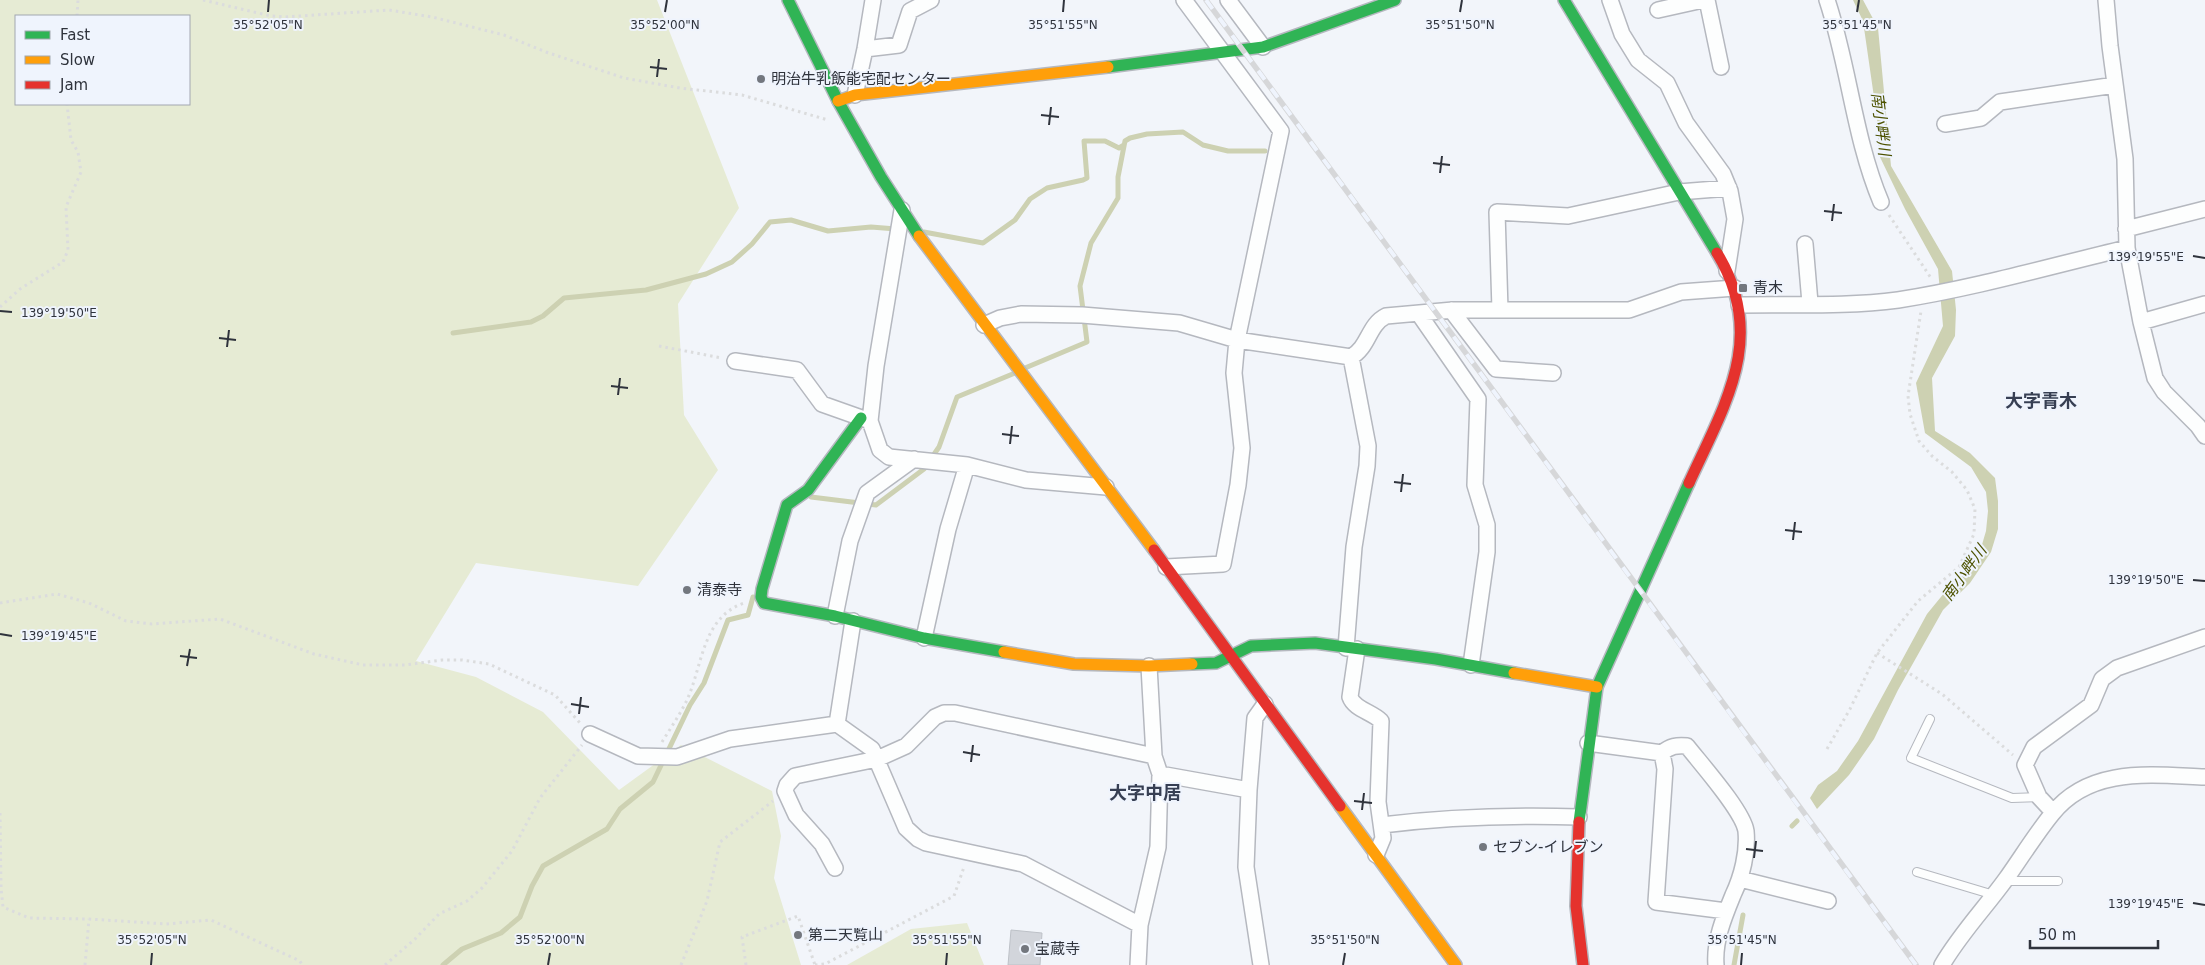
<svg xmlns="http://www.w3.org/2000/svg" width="2205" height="965" font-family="'DejaVu Sans','Noto Sans JP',sans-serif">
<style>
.green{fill:#e6ebd4;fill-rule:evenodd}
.water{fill:#cdd1b2}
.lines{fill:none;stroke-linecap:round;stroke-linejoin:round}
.stream{stroke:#cdd1b2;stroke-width:5}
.building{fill:#d2d5db;stroke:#bdc1c7}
.lane-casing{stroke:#b5b8bf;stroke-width:10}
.street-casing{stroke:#b5b8bf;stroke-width:18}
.fast-casing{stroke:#b5b8bf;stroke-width:14}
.slow-casing{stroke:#b5b8bf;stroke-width:14}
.jam-casing{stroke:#b5b8bf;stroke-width:14}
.path{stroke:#dbdcdd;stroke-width:3;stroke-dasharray:2.5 4;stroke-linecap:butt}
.lane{stroke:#fdfefe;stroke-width:8}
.street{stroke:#fdfefe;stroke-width:15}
.fast{stroke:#30b455;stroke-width:11}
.slow{stroke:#ff9f0a;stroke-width:11}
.jam{stroke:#e5322d;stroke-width:11}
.rail-casing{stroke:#d6d7d9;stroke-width:5.5}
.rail{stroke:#eff4fd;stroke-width:4;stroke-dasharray:11;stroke-linecap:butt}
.ticks{fill:none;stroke:#2f333c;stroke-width:2}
.poi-dot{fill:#73777e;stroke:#eff4fd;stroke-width:2}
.labels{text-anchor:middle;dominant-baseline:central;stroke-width:4;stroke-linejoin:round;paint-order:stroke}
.poi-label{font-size:15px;fill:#2f333c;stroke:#eff4fd;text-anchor:start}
.water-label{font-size:16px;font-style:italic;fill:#4d5200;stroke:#eff4fd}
.quarter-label{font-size:18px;font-weight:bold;fill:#373f53;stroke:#eff4fd}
.ticks-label{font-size:12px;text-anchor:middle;fill:#2f333c;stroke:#eff4fd;stroke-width:4;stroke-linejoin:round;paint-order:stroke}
</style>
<rect width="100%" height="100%" fill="#f2f5fa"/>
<path class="green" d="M0,0h657l82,208 -61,96 6,111 34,55 -80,116 -162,-23 -60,98 60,16 67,35 76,78 62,-45 91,46 9,45 -7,42 27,87h-801zM16,16h173v88h-173z
M967,923l17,42h-137l64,-36z"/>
<path class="water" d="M1853,0h10l15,28 13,138 61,105 4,39 -1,26 -23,42 3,53 35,22 25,25 3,23v28l-7,23 -21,31 -27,27 -45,80 -24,49 -25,36 -32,34 -7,-11 8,-13 19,-14 21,-30 69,-127 54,-66 5,-17 2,-20 -2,-19 -15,-25 -46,-34 -9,-50 27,-57 -5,-57 -33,-60 -26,-54 -2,-37 -14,-97z"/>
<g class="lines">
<path class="stream" d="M924,232l59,11 32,-23 15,-21 17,-11 36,-8 4,-2 -3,-37h21l14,7 5,-3
M453,333l78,-11 12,-6 21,-18 82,-8 60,-16 26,-12 20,-18 18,-22 21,-2 37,11 43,-4 25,2
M1025,368l62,-26 -7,-56 11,-43 27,-45v-21l7,-36 5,-3 17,-4 36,-2 20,13 25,6h37
M811,497l65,8 48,-36 15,-22 18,-50 58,-24
M1792,826l5,-5
M443,965l19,-16 39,-16 19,-16 12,-31 11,-20 64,-37 13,-20 33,-27 37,-77 14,-22 24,-63 20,-5 5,-18
M1734,965l9,-50"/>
</g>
<path class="building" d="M1011,930l31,3 -2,32h-32z"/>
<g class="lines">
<defs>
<path id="lane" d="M1930,719l-19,39 101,40 27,-1
M1917,872l77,23
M2005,881h53"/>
<path id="street" d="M1228,0l35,47
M1610,0l12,34 16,26 29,23 19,40 37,51 7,17 5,28 -8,52
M1707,0l14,67
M1827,0c22,66 27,138 54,202
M2106,0l4,46 15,113 2,89 14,74 14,56 9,14 34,34 7,10
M1658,10l45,-10
M865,49l34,-4 11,-34 21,-11
M855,95l10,-46 8,-49
M1945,124l36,-6 19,-16 115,-17
M2126,229l79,-20
M1805,244l5,59
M1739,305c53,-1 107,2 159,-5 77,-12 153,-34 229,-52
M1451,310l45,59 57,4
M1500,310l-3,-98 71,4 111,-24 50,-4
M1419,314l59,85 -3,86 12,40v27l-16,113
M2141,322l64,-18
M984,325l16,-7 21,-4 61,1 97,8 58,17 114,17c18,-10 17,-32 35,-41l67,-6h176l52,-18 54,-4
M735,361l62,9 25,34 48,17 10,29 9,7 78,8 59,15 80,7
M870,421l6,-55 26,-156
M1166,567l57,-3 15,-79 4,-37 -8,-75 3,-33 44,-209 -97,-131
M835,616l15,-75 17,-48 47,-34
M924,638l24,-109 19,-64
M1346,648l8,-101 13,-81 1,-20 -17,-89
M1357,649l-7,48c4,12 22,15 31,24l-3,81 5,36 -7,17
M837,724l35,25 34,79 12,11 8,4 97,21 117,61
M590,734l48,22 39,1 53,-18 107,-15 16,-103
M1588,743l74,10c8,-7 15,-8 25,-7 14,18 56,65 59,85 2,21 -4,45 -13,64 -9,22 -19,46 -17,70
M1662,753l3,16 -9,133 70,9
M1160,774l89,16
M2053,812l-14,-15 -14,-32 9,-18 57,-42 11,-26 15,-11 88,-31
M1382,825c66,-8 131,-10 197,-8
M835,868l-13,-24 -26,-29 -11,-24 2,-6 8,-9 82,-17 29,-13 29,-29 9,-4h11l199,43
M1740,879l88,22
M1138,965l2,-40 18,-78 2,-73 -6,-18 -5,-90
M1261,965l-15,-98 3,-77 6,-72 10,-14
M1942,965c18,-31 43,-57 64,-86 15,-21 29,-44 46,-65 38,-48 100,-39 153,-37"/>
<path id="fast" d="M788,0l50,101 43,76 38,59
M1564,0l153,253
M1108,67l155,-20 132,-47
M861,418l-53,72 -21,15 -25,84 -1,8 3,6 71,13 89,22 80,14
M1192,664l24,-1 35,-17 64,-3 121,16 78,14
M1579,822l18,-135 92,-204"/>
<path id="slow" d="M838,101l17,-6 253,-28
M919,236l235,314
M1004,652l70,12 75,2 43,-2
M1514,673l83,14
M1340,806l116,159"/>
<path id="jam" d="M1689,483c36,-79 79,-146 28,-230
M1154,550l186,256
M1579,822l-3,84 7,59"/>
</defs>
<use href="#lane" class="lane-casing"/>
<use href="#street" class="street-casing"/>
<use href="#fast" class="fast-casing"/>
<use href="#slow" class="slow-casing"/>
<use href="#jam" class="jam-casing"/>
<path class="path" d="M203,0l68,16 14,1 104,-7 43,7 72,18 42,17 78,26 56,10 62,7 86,25
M77,16l1,-16
M1889,215l42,63
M0,307l20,-18 43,-27 5,-12 -2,-43 15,-35 -3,-20 -7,-12 -4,-36
M659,346l63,12
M0,603l57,-9 32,9 37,18 26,3 68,-5 94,35 49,11h42l37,-5h20l27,4 66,31 25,28
M1877,653l65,41 71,61
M662,742c8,-13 17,-26 24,-40 17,-35 15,-84 58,-99
M1827,749l23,-40 27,-56 41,-52 41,-34 15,-33 1,-25 -8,-19 -15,-18 -20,-16 -13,-15 -9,-27 -2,-18 13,-85
M0,813l1,75 2,19 26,11 60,1 77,5 45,-4 89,41 2,4
M85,965l4,-46
M385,965l30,-26 24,-25 28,-13 15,-13 30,-37 28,-53 42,-53
M681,965l26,-64 13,-59 53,-41
M746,965l-4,-28 56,-21 17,49
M815,965l10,-1 129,-68 10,-29"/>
<use href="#lane" class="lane"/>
<use href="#street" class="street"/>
<use href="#fast" class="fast"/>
<use href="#slow" class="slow"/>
<use href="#jam" class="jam"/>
<defs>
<path id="rail" d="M1206,0c237,321 472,644 710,965"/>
</defs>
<use href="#rail" class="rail-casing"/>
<use href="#rail" class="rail"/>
</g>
<path class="ticks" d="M268,12l1,-12M665,12l2,-12M1063,12l1,-12M1460,12l2,-12M1857,12l2,-12M650,67l17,2M657,77l2,-18M1041,115l18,2M1049,125l2,-18M1433,163l17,2M1440,173l2,-17M1824,211l18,2M1832,221l2,-17M2193,256l12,2M0,311l12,1M219,338l17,2M227,347l2,-17M611,386l17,2M618,395l2,-17M1002,434l17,2M1010,444l2,-18M1394,482l17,2M1401,492l2,-18M1785,530l17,2M1793,540l2,-18M2193,580l12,1M0,634l12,2M180,656l17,2M187,666l3,-17M571,704l18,3M579,714l2,-17M963,752l17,3M971,762l2,-17M1354,801l18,2M1362,810l2,-17M1746,849l17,2M1754,858l2,-17M2193,903l12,2M151,965l1,-12M548,965l2,-12M946,965l1,-12M1343,965l2,-12M1741,965l1,-12"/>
<g class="poi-dot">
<circle cx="761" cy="79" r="5"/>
<rect x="1738" y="283" width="10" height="10" rx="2.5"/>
<circle cx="687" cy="590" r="5"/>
<circle cx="1483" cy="847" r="5"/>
<circle cx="798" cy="935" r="5"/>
<circle cx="1025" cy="949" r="5"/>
</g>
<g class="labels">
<g class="poi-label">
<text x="771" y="79">明治牛乳飯能宅配センター</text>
<text x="1753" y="288">青木</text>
<text x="697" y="590">清泰寺</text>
<text x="1493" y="847">セブン-イレブン</text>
<text x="808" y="935">第二天覧山</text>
<text x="1035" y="949">宝蔵寺</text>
</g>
<g class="water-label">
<text transform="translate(1881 124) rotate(83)">南小畔川</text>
<text transform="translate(1964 573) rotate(-54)">南小畔川</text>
</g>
<g class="quarter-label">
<text x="2041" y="400">大字青木</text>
<text x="1145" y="792">大字中居</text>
</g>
</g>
<g class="ticks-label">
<text x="268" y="29">35°52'05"N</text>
<text x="665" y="29">35°52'00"N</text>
<text x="1063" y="29">35°51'55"N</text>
<text x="1460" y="29">35°51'50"N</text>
<text x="1857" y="29">35°51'45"N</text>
<text x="2146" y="261">139°19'55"E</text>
<text x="59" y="317">139°19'50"E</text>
<text x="2146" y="584">139°19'50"E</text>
<text x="59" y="640">139°19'45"E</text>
<text x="2146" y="908">139°19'45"E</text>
<text x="152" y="944">35°52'05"N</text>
<text x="550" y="944">35°52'00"N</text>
<text x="947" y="944">35°51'55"N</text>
<text x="1345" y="944">35°51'50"N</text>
<text x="1742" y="944">35°51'45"N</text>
</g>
<rect x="15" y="15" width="175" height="90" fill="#eff4fd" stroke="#a2a7b0"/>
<rect x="25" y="31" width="25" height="8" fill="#30b455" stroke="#a2a7b0"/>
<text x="60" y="40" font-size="15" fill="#2f333c">Fast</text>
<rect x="25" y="56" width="25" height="8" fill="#ff9f0a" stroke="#a2a7b0"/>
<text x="60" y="65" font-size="15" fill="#2f333c">Slow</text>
<rect x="25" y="81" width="25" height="8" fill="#e5322d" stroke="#a2a7b0"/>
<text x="60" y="90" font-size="15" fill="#2f333c">Jam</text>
<path d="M2030 940v8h128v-8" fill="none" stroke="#2f333c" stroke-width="2.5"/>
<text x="2038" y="940" font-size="15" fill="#2f333c" stroke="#eff4fd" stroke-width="4" paint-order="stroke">50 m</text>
</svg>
